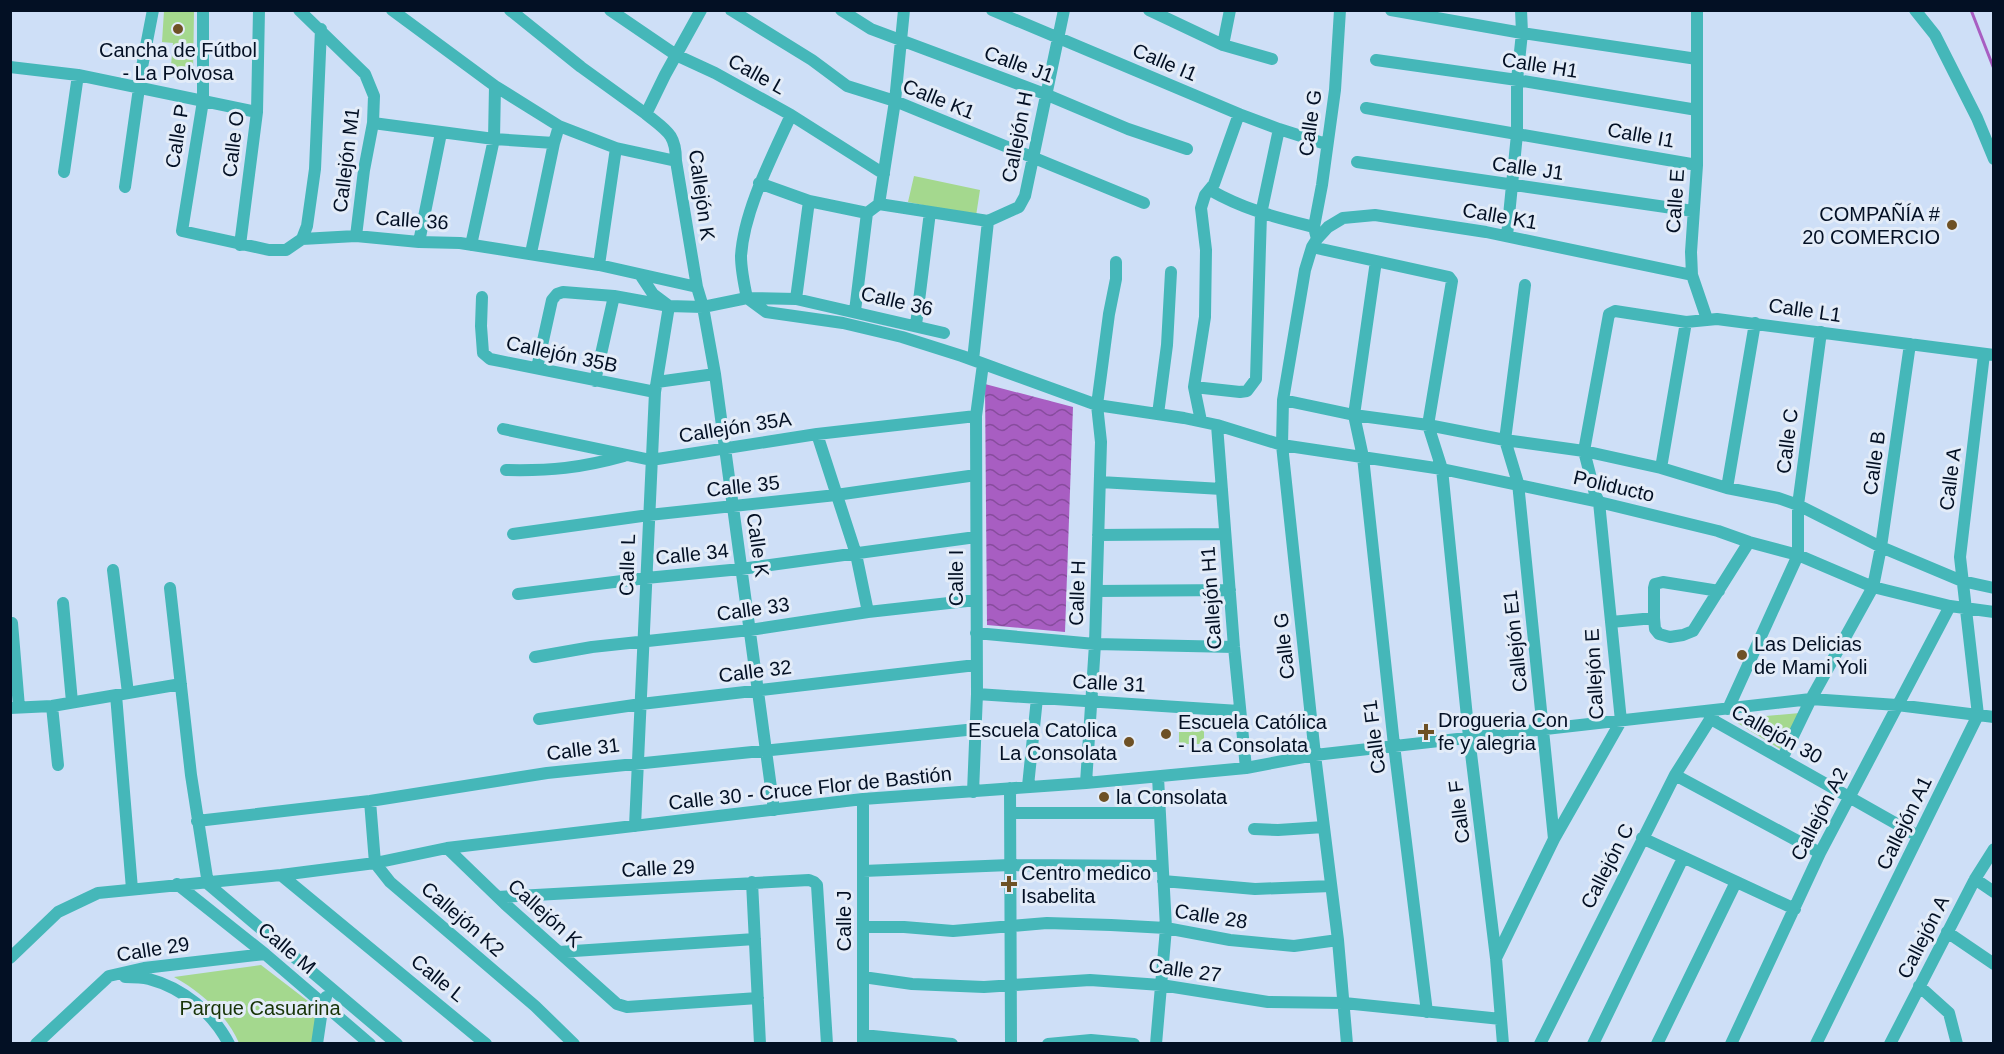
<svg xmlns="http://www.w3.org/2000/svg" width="2004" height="1054" font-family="Helvetica,sans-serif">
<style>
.green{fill:#a4d88e}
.water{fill:url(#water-waves)}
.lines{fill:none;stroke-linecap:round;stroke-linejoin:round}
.stream{stroke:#a85ec2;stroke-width:3}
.street{stroke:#45b7b9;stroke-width:12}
.poi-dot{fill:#6e5125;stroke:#e3ecf8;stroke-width:2}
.labels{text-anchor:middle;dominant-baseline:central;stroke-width:6;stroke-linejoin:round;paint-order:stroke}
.poi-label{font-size:20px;fill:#031024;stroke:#e3ecf8;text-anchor:start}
.street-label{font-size:20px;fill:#031024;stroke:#e3ecf8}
.park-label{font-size:20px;fill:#173306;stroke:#e3ecf8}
</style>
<defs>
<pattern id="water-waves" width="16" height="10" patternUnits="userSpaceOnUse" patternTransform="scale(1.5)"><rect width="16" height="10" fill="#a85ec2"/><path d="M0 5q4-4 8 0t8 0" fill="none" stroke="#874c9d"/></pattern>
</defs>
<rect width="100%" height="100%" fill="#cedff7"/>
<path class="green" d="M164,11h30l-1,67 -23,-1 3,-34 -11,-1z
M914,176l66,14 -4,26 -68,-14z
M1800,713l-20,36 -49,-30z
M1179,729l25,1v14h-25z
M261,965l56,43 -5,35h-73c-12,-28 -38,-51 -65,-66z"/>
<path class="water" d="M985,384l88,23 -8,225 -78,-7z"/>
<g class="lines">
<path class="stream" d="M1971,10l23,59"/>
<path class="street" d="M203,10v91l-21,130 87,19h17l16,-11 54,-3 63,6 41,1 139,22 98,22
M299,10l66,64 9,22 -1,27 -9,47 -8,66
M392,10l103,76 64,40
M510,10l71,57 65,47
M610,10l66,45 39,18 76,42 93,59
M701,10l-36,65 -19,39c21,17 30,20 30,47l21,126 6,20 12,67 59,436
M731,10l81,50 35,26 48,15 249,102
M841,10l30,19 174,65 83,35 59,20
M992,10l247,104 40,15 47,15
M1149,10l74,35 49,14
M1391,10l131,23 175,26
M1697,10v155l-6,87 1,23 15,44
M1915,10l20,25 42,83 17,41
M1223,45l7,-35
M1376,60l141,20 180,30
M10,67l68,8 179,37
M1366,108l331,57
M791,115c-19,42 -47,95 -50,141 0,14 3,28 6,42l19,14 77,11 59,14 60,19 135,49 87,13 33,7 65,20 160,24 157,33 119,29 31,11 49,13 75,32 77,19 44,6
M373,123l121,16 60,4 5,-17 57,22 60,13
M1357,162l336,49
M64,172l14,-97
M759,183l50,18 58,12
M125,187l17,-120 11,-57
M1210,190c35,20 65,27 104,37
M879,204l16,-103 9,-91
M879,204l109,17
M1507,236l10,-102v-54l5,-47 -1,-23
M302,239l5,-13 8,-57 6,-140
M1317,239l-3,-12 8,-42 13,-95 5,-80
M419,242l22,-109
M240,245l17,-133 2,-102
M471,245l23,-106 1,-53
M1312,247l137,30 3,4 -24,144 14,44 27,268 27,221 7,86
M531,253l23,-110
M1376,261l-22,154 9,42 31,288 33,267
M599,265l17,-117
M641,276l12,18 16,12 34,1 44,-9 49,1 148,34
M1525,285l-20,155 13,43 36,356
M482,297l-1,29 2,27 7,6 165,33
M796,299l13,-98
M855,311l12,-98 12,-9
M916,325l14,-113
M973,360l15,-139 31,-14 6,-11 39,-186
M537,368l15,-68 5,-6 6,-2 51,4 55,10 -14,86 -20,434
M595,381l19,-85
M657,382l58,-8
M1194,387l46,5 7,-1 9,-12 5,-165 18,-85
M1283,400l71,15 74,10 77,15 79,11 77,17 66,20 51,10 20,7 83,42 81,34 32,7
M1158,414l9,-69 4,-73
M1201,421l-7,-34 11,-70 1,-67 -5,-42 4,-13 9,-11 25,-70
M1217,425l17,222 12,121
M503,429l148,31 166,-26 159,-18
M817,434l39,120 12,58
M1661,468l25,-146
M506,470c44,1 75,-2 118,-14
M1100,482l122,7
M1727,488l28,-165
M513,534l136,-19 187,-20 140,-20
M1098,535l127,-1
M113,570l15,123
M170,588l21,187 17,109 189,160
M1097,591l133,-1
M1719,591l-56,-9 -8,2 -1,4v30l1,11 4,5 11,3 13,-2 10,-4 56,-89
M518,594l128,-16 95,-9 235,-32
M63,603l9,99
M1611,622l43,-4
M12,623l7,84
M976,633l119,11 139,3
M535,657l57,-10 158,-17 118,-18 108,-12
M977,694l262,17
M116,695l16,194
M52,706l6,59
M10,708l42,-2 129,-22
M1728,709l70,-154v-50l23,-173
M539,719l102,-15 335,-39
M1711,719l207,117
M1782,759l29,-60 62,-112 8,-40 29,-203
M1675,775l145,78
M1086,783l9,-139 6,-202 -4,-37 12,-91 7,-35v-17
M1028,786l9,-88
M1010,788l1,256
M973,792l4,-98 -1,-278 7,-52
M863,799v245
M370,801l5,62 15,19 145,124 39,38
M1010,813h150
M197,821l173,-20 177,-28 429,-44
M1254,829l24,1 46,-3
M1642,838l153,71
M447,848l58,56 112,100 10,3 131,-9
M863,871l147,-6 152,1
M281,875l205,169
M1975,879l19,13
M1163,881l92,8 76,-3
M752,882l8,162
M177,884l88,70 105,90
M498,897l311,-17 5,2 3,3 10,159
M863,927h41l49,4 94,-8 64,2 55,3 64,12 64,6 44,-6
M1947,932l47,32
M559,952l196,-13
M10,958l48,-46 40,-19 183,-18 94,-12 72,-15 416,-49 223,-16 160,-15 69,-13 496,-56 86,6 97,12
M1496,958l58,-119 67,-118 -22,-219 -4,-8 -11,-43 25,-137 6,-3 71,11 31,-3 277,36
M125,977c8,0 17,0 24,2 34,9 64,34 80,65
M863,977l49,7 72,3 106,-7 71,5 107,17 76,1 157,16
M1919,986l30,27 8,31
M863,1035l89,9
M36,1044l73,-68 35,-8 121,-14
M317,1044l6,-41 3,-6
M1048,1044l43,-4 43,4
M1156,1044l10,-116 -8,-151
M1347,1044l-9,-104 -23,-185 -33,-310 1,-45 22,-130 7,-23 5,-8 11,-12 15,-9 32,-3 111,17 206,43
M1540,1044l135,-269 41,-65
M1593,1044l90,-186
M1657,1044l79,-162
M1731,1044l89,-191 130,-247
M1816,1044l162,-329 -18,-158 24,-203
M1890,1044l85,-165 19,-30"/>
</g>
<g class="poi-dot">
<circle cx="178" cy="29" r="6"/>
<circle cx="1952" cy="225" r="6"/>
<circle cx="1742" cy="655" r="6"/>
<path d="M1423 723h6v6h6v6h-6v6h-6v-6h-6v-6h6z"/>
<circle cx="1166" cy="734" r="6"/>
<circle cx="1129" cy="742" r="6"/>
<circle cx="1104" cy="797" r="6"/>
<path d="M1006 875h6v6h6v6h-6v6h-6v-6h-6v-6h6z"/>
</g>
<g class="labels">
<g class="poi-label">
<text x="178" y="50" text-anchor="middle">Cancha de Fútbol<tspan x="178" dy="23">- La Polvosa</tspan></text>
<text x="1940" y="214" text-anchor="end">COMPAÑÍA #<tspan x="1940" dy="23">20 COMERCIO</tspan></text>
<text x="1754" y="644">Las Delicias<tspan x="1754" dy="23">de Mami Yoli</tspan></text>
<text x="1438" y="720">Drogueria Con<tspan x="1438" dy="23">fe y alegria</tspan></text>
<text x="1178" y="722">Escuela Católica<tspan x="1178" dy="23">- La Consolata</tspan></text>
<text x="1117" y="730" text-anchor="end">Escuela Catolica<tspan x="1117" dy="23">La Consolata</tspan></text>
<text x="1116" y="797">la Consolata</text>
<text x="1021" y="873">Centro medico<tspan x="1021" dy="23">Isabelita</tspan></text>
</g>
<g class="street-label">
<text transform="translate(1165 62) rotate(23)">Calle I1</text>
<text transform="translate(1019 64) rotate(20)">Calle J1</text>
<text transform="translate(1540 65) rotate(9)">Calle H1</text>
<text transform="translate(757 74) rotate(29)">Calle L</text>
<text transform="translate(939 99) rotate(22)">Calle K1</text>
<text transform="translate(1310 123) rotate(-82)">Calle G</text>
<text transform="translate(1641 135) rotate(10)">Calle I1</text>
<text transform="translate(177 136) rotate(-81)">Calle P</text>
<text transform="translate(1017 137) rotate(-79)">Callejón H</text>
<text transform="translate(233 144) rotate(-83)">Calle O</text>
<text transform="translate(346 160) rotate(-83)">Callejón M1</text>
<text transform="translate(1528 168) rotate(8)">Calle J1</text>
<text transform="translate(702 195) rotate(82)">Callejón K</text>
<text transform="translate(1675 201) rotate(-86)">Calle E</text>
<text transform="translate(1500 216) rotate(10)">Calle K1</text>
<text transform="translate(412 220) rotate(4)">Calle 36</text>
<text transform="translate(897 301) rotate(13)">Calle 36</text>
<text transform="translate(1805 310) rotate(8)">Calle L1</text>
<text transform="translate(562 354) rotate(12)">Callejón 35B</text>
<text transform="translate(735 427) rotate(-9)">Callejón 35A</text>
<text transform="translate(1787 441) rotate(-83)">Calle C</text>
<text transform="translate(1874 463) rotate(-82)">Calle B</text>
<text transform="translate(1950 479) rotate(-83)">Calle A</text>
<text transform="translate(743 486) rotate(-6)">Calle 35</text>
<text transform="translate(1614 486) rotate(13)">Poliducto</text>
<text transform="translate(758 545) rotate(82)">Calle K</text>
<text transform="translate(692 554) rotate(-6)">Calle 34</text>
<text transform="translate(627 565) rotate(-88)">Calle L</text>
<text transform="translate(956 578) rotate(-90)">Calle I</text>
<text transform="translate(1077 593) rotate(-88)">Calle H</text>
<text transform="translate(1211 598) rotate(-94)">Callejón H1</text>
<text transform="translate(753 609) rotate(-8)">Calle 33</text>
<text transform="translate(1515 641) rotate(-96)">Callejón E1</text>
<text transform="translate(1284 646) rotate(-96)">Calle G</text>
<text transform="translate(755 671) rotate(-7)">Calle 32</text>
<text transform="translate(1594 674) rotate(-93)">Callejón E</text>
<text transform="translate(1109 683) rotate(3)">Calle 31</text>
<text transform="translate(1777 734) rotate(29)">Callejón 30</text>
<text transform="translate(1374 737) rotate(-97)">Calle F1</text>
<text transform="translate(583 749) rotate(-7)">Calle 31</text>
<text transform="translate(810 788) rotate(-6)">Calle 30 - Cruce Flor de Bastión</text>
<text transform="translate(1459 812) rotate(-97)">Calle F</text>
<text transform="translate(1819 814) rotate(-63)">Callejón A2</text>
<text transform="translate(1904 823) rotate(-64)">Callejón A1</text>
<text transform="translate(1607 866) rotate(-63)">Callejón C</text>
<text transform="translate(658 868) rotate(-3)">Calle 29</text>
<text transform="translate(545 913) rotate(42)">Callejón K</text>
<text transform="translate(1211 916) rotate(9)">Calle 28</text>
<text transform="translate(463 919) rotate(41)">Callejón K2</text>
<text transform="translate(844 921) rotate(-90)">Calle J</text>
<text transform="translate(1923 937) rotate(-63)">Callejón A</text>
<text transform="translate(287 948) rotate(40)">Calle M</text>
<text transform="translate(153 949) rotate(-9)">Calle 29</text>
<text transform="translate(1185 970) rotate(8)">Calle 27</text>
<text transform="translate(438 978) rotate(39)">Calle L</text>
</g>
<g class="park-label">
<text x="260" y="1008">Parque Casuarina</text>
</g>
</g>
<rect width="2004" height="1054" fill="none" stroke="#031024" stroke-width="24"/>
</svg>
